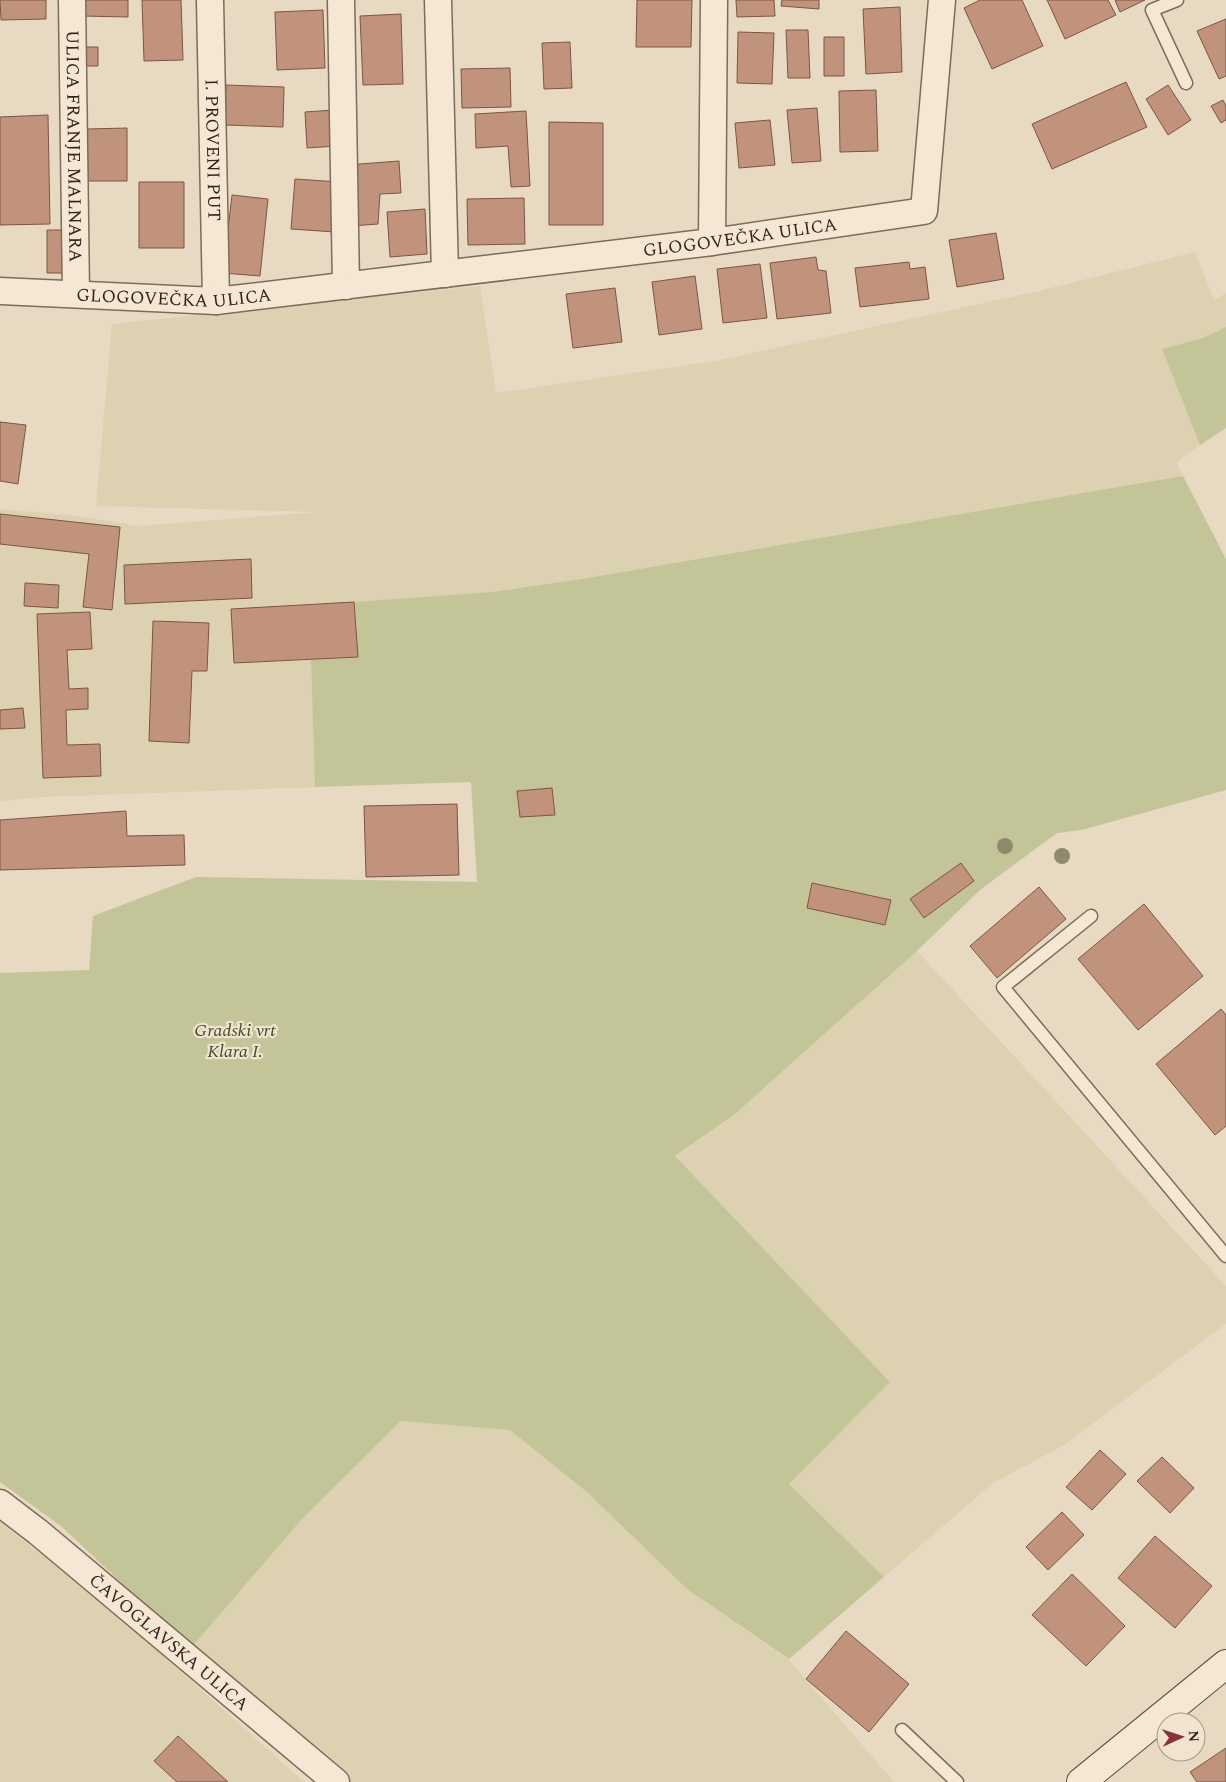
<svg xmlns="http://www.w3.org/2000/svg" width="1226" height="1782" font-family="Spectral,serif">
<style>
.farmland{fill:#dcd1b0}
.green{fill:#c3c498}
.building{fill:#c2937c;stroke:#7c5544}
.lines{fill:none;stroke-linecap:round;stroke-linejoin:round}
.lane-casing{stroke:#7f6b5b;stroke-width:15}
.street-casing{stroke:#7f6b5b;stroke-width:29}
.secondary-casing{stroke:#614d3f;stroke-width:30}
.lane{stroke:#f4e8d4;stroke-width:12}
.street{stroke:#f4e8d4;stroke-width:26}
.secondary{stroke:#f4e8d4;stroke-width:28}
.tree{fill:#8e8b6d}
.labels{text-anchor:middle;dominant-baseline:central;stroke-width:4.5;stroke-linejoin:round;paint-order:stroke}
.street-label{font-size:18px;fill:#31251e;stroke:#f0e4d1}
.park-label{font-size:18px;font-style:italic;fill:#454b27;stroke:#f0e4d1}
</style>
<rect width="100%" height="100%" fill="#e8d9c2"/>
<path class="farmland" d="M1195,252l19,48 12,-7v34l-23,11 -41,11 38,96 -24,17 7,14 -602,103 -89,13 -138,10 4,55 -47,3 4,127 -273,10 -42,4v-292l77,7 62,10 180,-14 -223,-6 16,-182 368,-38 16,107 220,-32 318,-69z
M917,951l309,335v38l-162,121 -71,38 -109,94 -95,-93 101,-102 -215,-225 60,-43z
M401,1421l109,9 78,63 99,96 102,71 105,122h-552l-151,-134 111,-129z
M0,1523l87,65 217,194h-304z"/>
<path class="green" d="M1226,327v101l-26,17 -38,-96 41,-11z
M1183,476l43,83v231l-144,40 -25,3 -77,57 -63,61 -182,163 -60,42 215,226 -101,102 95,93 -95,82 -102,-70 -99,-96 -78,-63 -109,-9 -99,98 -111,129 -130,-122 -61,-44v-509l89,-3 4,-54 103,-39 281,5 -6,-100 -156,5 -4,-128 47,-2 -4,-55 138,-10 89,-13z"/>
<path class="building" d="M0,0h46v19l-45,1z
M82,0h46v17l-46,-1z
M142,0h39l2,60 -39,1z
M637,0h55l-1,47h-55z
M736,0h38l1,16 -38,1z
M782,0h37v9l-38,-3z
M980,0h42l21,46 -51,23 -28,-61z
M1047,0h61l8,15 -51,24z
M1115,0h30l-25,12z
M900,7l2,65 -36,2 -3,-65z
M323,10l2,58 -48,2 -2,-58z
M401,14l2,70 -40,1 -3,-69z
M1226,19v57l-7,3 -22,-48z
M786,30h22l2,48h-22z
M738,32l36,1 -2,51 -35,-1z
M824,37h20v39h-20z
M570,42l2,46 -28,1 -2,-46z
M78,47h20v19h-20z
M510,68l1,39 -49,1 -1,-39z
M1126,82l21,45 -95,42 -20,-45z
M226,85l58,2 -1,40 -58,-2z
M1168,85l23,35 -23,15 -22,-36z
M876,90l2,61 -38,1 -1,-61z
M1223,100l3,6v14l-5,3 -10,-17z
M817,108l4,53 -29,2 -5,-53z
M334,110l3,36 -30,2 -2,-36z
M526,111l4,75 -19,1 -3,-41 -32,2 -1,-34z
M48,115l2,109 -50,1v-108z
M770,120l5,45 -36,3 -4,-45z
M549,122l54,1v102h-54z
M127,128v53h-39l-1,-52z
M399,161l2,32 -21,1 -2,30 -26,2 -5,-61z
M295,179l44,3 -4,50 -44,-3z
M139,182h45v66h-45z
M232,195l36,4 -8,77 -37,-3z
M524,198l1,46 -57,1 -1,-46z
M425,209l2,45 -37,3 -3,-45z
M47,230h22v43h-22z
M996,233l8,46 -47,8 -8,-47z
M816,257l2,13 8,1 5,42 -54,6 -7,-56z
M909,262l1,7 15,-2 4,32 -69,8 -5,-39z
M760,264l7,54 -44,5 -6,-54z
M695,276l7,53 -43,6 -7,-53z
M615,288l7,54 -49,6 -7,-54z
M0,422l26,3 -8,59 -18,-3z
M0,514l120,13 -8,83 -29,-3 6,-53 -89,-10z
M251,559l1,39 -127,6 -1,-39z
M25,583l34,2 -1,23 -34,-2z
M354,602l4,55 -124,6 -3,-54z
M90,612l2,37 -25,1 2,39 19,-1v21l-22,1 1,35 33,-1 1,32 -58,2 -6,-164z
M153,621l56,2 -2,48h-15l-3,72 -40,-2z
M23,708l2,20 -25,1v-19z
M552,788l3,27 -35,2 -3,-26z
M457,804l2,71 -93,2 -2,-71z
M126,811l1,25 57,-1 1,30 -185,5v-50z
M961,863l13,18 -50,37 -14,-19z
M812,883l79,17 -6,25 -78,-17z
M1039,887l27,32 -69,59 -27,-32z
M1144,904l59,72 -65,54 -60,-71z
M1221,1009l5,6v111l-11,9 -59,-71z
M1100,1450l26,24 -34,36 -26,-23z
M1162,1457l32,31 -24,25 -33,-32z
M1062,1512l22,23 -36,35 -22,-23z
M1155,1536l57,50 -37,42 -57,-50z
M1072,1574l53,52 -39,40 -54,-51z
M846,1631l63,53 -40,48 -63,-53z
M178,1736l50,46h-51l-23,-21z
M1226,1748v34h-29l-7,-10z"/>
<g class="lines">
<defs>
<path id="lane" d="M1177,0l-25,10 34,73
M1091,916l-88,71 223,269
M902,1730l55,52"/>
<g id="street">
<path id="s1" d="M72,0l4,294"/>
<path id="s2" d="M210,0l6,301"/>
<path d="M341,0l5,286"/>
<path d="M438,0l7,274"/>
<path d="M712,242l2,-242"/>
<path id="s3" d="M0,291l216,10 496,-59 212,-31 18,-211"/>
<path id="s4" d="M0,1503l38,29 298,250"/>
</g>
<path id="secondary" d="M1081,1782l145,-118"/>
</defs>
<use href="#lane" class="lane-casing"/>
<use href="#street" class="street-casing"/>
<use href="#secondary" class="secondary-casing"/>
<use href="#lane" class="lane"/>
<use href="#street" class="street"/>
<use href="#secondary" class="secondary"/>
</g>
<g class="tree">
<circle cx="1005" cy="846" r="8"/>
<circle cx="1062" cy="856" r="8"/>
</g>
<g class="labels">
<g class="street-label">
<text stroke="none"><textPath href="#s1" startOffset="146">ULICA FRANJE MALNARA</textPath></text>
<text stroke="none"><textPath href="#s2" startOffset="150">I. PROVENI PUT</textPath></text>
<text stroke="none"><textPath href="#s3" startOffset="744">GLOGOVEČKA ULICA</textPath></text>
<text stroke="none"><textPath href="#s3" startOffset="174">GLOGOVEČKA ULICA</textPath></text>
<text stroke="none"><textPath href="#s4" startOffset="219">ČAVOGLAVSKA ULICA</textPath></text>
</g>
<g class="park-label">
<text x="235" y="1030">Gradski vrt<tspan x="235" dy="21">Klara I.</tspan></text>
</g>
</g>
<g transform="translate(1181 1737) rotate(87)"><circle r="24" fill="#f0e4d1" stroke="#a49889"/>
<path d="M0-4L9 19L0 12L-9 19Z" fill="#87333b"/>
<text y="-8" font-size="14" font-weight="bold" text-anchor="middle" fill="#31251e">N</text>
</g>
</svg>
